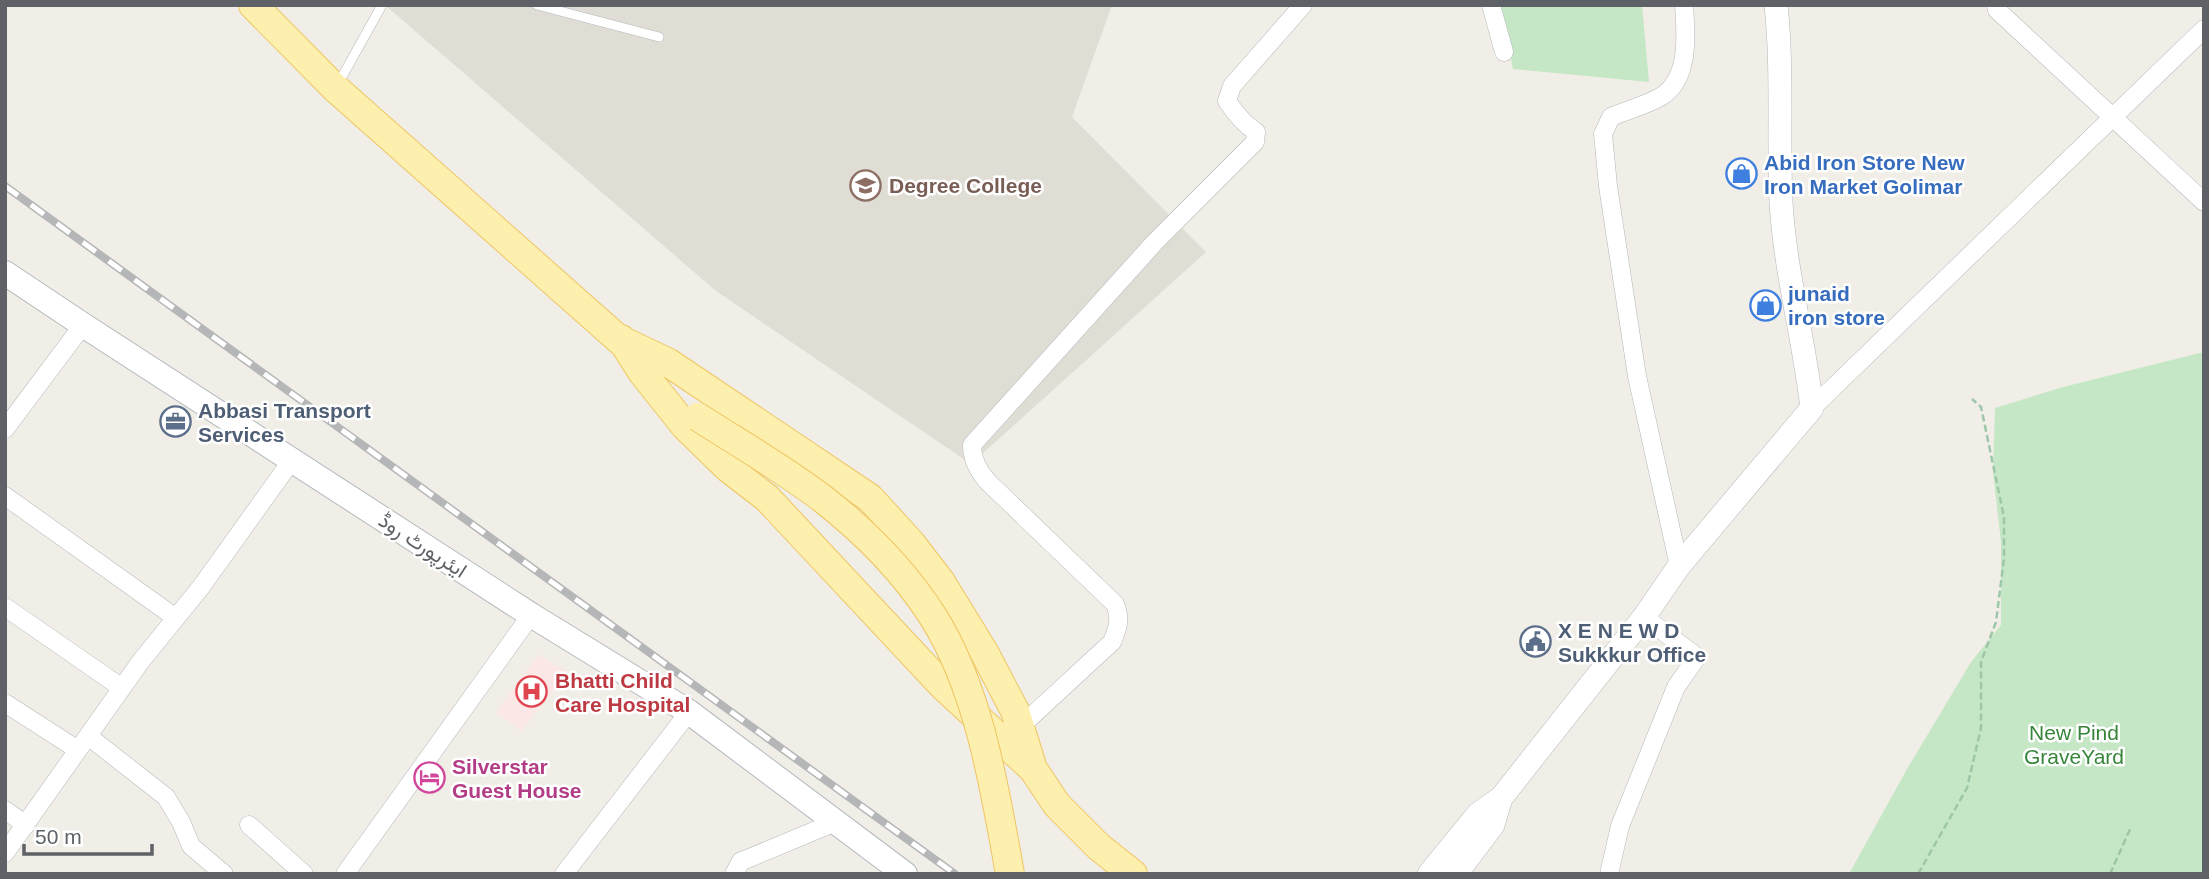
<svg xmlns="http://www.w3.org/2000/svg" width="2209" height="879" font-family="Helvetica,Vazirmatn,sans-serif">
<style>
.education{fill:#e0ddd5}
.medical{fill:#fbe7e5}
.green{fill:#c5e7c5}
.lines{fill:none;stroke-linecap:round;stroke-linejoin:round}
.service-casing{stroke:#b4b7bb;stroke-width:10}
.minor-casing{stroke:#b4b7bb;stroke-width:19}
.tertiary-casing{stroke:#b4b7bb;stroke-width:24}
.secondary-casing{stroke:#b5b9be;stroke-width:26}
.primary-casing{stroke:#efc562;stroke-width:30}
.path{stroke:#9ec7a9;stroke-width:2.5;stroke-dasharray:7 3.5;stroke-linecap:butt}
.service{stroke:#fff;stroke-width:9}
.minor{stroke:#fff;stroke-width:18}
.tertiary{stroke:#fff;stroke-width:23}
.secondary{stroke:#fff;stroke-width:24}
.primary{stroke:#fdf0af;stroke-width:28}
.rail-casing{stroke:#b5b6b7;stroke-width:8}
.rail{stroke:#fff;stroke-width:5;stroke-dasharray:16;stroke-linecap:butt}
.primary-bridge-casing{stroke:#efc562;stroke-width:30;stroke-linecap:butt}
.primary-bridge{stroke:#fdf0af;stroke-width:28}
.labels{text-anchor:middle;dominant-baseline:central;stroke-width:5;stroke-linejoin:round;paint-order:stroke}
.shop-label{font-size:21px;font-weight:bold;fill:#366cbe;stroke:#fff;text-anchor:start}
.education-label{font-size:21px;font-weight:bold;fill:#785e54;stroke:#fff;text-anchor:start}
.service-label{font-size:21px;font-weight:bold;fill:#4e5e75;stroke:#fff;text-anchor:start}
.street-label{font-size:21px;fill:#5e6267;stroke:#fff}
.health-label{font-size:21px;font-weight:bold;fill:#be3a42;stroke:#fff;text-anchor:start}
.park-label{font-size:21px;fill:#37853a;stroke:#fff}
.hotel-label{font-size:21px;font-weight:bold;fill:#b23c85;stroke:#fff;text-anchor:start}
</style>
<rect width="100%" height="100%" fill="#f0eee7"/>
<path class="education" d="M385,5h727l-40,112 134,135 -235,212 -255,-173z"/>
<path class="medical" d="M538,655l30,17 -47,59 -25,-19z"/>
<path class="green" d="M1500,5h142l7,77 -136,-13z
M2204,352v522h-355l58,-105 64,-107 30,-37v-83l-8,-70 2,-64 68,-21z"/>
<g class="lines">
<defs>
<path id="service" d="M537,5l122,32
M338,84l44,-79"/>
<path id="minor" d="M1491,5l13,47
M1996,5l1,5 207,192
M1812,408l392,-379
M5,429l78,-104
M5,496l171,122
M1679,566l-42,-190 -29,-190 -5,-52 8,-17c16,-7 36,-12 51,-21 28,-18 24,-62 22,-91
M5,607l117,81
M5,703l73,47
M1021,726l91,-84c6,-14 9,-23 3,-38l-127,-122c-9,-10 -16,-23 -16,-37l183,-203 100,-100 1,-10c-12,-8 -21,-19 -29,-31l5,-15 71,-81
M88,736l78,61 15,25 10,24 33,28
M5,810l21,15
M249,825l55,49
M5,853l136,-192 60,-74 91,-127
M345,874l186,-259
M564,874l125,-162
M734,874l7,-13 6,-2 91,-38
M1609,874l11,-48 56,-139 21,-30 -53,-40"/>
<path id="tertiary" d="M1429,874l49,-60 23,-16 143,-181 35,-51 133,-158c-8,-69 -27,-137 -31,-206 -3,-65 2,-131 -5,-197
M1456,874l37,-49 8,-27"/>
<path id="secondary" d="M5,273l78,52 448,290 158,97 216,162"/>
<path id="primary" d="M253,5l82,83 298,264
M621,339l21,33 43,54 43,42 39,30 176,188 90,83 24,36 42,42 34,27
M623,341l46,22 201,135 41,45 30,39 43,70 31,59 18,58"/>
</defs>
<use href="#service" class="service-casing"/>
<use href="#minor" class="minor-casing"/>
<use href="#tertiary" class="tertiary-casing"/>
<use href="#secondary" class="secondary-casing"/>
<use href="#primary" class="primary-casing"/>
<path class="path" d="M1918,874l49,-86 14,-60v-66l15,-40 8,-64v-41l-23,-110 -9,-8
M2110,874l21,-47"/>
<use href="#service" class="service"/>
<use href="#minor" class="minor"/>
<use href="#tertiary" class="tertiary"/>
<use href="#secondary" class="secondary"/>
<use href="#primary" class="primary"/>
<defs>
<path id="rail" d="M5,186l950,688"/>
</defs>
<use href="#rail" class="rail-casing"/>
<use href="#rail" class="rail"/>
<defs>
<path id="primary-bridge" d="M698,417c42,27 86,52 125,82 42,33 80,71 109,116 47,73 63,175 78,259"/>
</defs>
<use href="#primary-bridge" class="primary-bridge-casing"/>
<use href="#primary-bridge" class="primary-bridge"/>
</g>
<defs>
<symbol id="shop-ring" viewBox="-11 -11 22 22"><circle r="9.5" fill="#fff" stroke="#3f7fe0" stroke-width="1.5"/><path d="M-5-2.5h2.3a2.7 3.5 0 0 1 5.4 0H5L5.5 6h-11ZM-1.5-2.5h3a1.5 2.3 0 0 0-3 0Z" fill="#3f7fe0"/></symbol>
<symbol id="university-ring" viewBox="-11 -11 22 22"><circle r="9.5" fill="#fff" stroke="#8d6e63" stroke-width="1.5"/><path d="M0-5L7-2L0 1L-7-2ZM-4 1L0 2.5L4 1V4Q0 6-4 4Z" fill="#8d6e63"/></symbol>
<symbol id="office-ring" viewBox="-11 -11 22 22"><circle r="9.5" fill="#fff" stroke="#5c6f8a" stroke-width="1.5"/><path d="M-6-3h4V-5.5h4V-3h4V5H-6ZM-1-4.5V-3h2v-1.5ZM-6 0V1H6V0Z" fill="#5c6f8a"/></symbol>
<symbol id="civic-ring" viewBox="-11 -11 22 22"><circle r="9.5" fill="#fff" stroke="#5c6f8a" stroke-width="1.5"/><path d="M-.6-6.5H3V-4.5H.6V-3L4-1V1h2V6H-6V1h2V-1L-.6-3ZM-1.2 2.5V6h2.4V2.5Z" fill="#5c6f8a"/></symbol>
<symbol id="hospital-ring" viewBox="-11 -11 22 22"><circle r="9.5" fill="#fff" stroke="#e0444e" stroke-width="1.5"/><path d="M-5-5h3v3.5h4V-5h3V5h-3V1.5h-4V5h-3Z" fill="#e0444e"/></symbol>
<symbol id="hotel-ring" viewBox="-11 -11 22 22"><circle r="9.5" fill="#fff" stroke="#d1479c" stroke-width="1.5"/><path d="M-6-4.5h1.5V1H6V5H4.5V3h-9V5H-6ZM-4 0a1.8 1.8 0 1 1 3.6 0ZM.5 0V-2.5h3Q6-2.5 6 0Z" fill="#d1479c"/></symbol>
</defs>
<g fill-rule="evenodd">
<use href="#shop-ring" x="1724" y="156" width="35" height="35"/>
<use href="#university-ring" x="848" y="168" width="35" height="35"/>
<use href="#shop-ring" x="1748" y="288" width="35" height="35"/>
<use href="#office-ring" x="158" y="404" width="35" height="35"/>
<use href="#civic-ring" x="1518" y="624" width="35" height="35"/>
<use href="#hospital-ring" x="514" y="674" width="35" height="35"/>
<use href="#hotel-ring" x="412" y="760" width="35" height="35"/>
</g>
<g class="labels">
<g class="shop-label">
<text x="1764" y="162">Abid Iron Store New<tspan x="1764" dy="24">Iron Market Golimar</tspan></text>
<text x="1788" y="293">junaid<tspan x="1788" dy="24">iron store</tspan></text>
</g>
<g class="education-label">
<text x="889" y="185">Degree College</text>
</g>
<g class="service-label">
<text x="198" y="410">Abbasi Transport<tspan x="198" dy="24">Services</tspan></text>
<text x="1558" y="630">X E N E W D<tspan x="1558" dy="24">Sukkkur Office</tspan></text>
</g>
<g class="street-label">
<text transform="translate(423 545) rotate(33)">ایئرپورٹ روڈ</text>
</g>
<g class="health-label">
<text x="555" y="680">Bhatti Child<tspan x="555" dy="24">Care Hospital</tspan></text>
</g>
<g class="park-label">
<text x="2074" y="732">New Pind<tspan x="2074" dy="24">GraveYard</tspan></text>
</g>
<g class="hotel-label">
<text x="452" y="766">Silverstar<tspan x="452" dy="24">Guest House</tspan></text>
</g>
</g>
<rect width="2209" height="879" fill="none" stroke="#5e6267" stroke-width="14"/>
<path d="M24 844v10h128v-10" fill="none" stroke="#5e6267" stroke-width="3.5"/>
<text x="35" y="844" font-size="21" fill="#5e6267" stroke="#ffffff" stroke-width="5" paint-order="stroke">50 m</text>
</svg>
